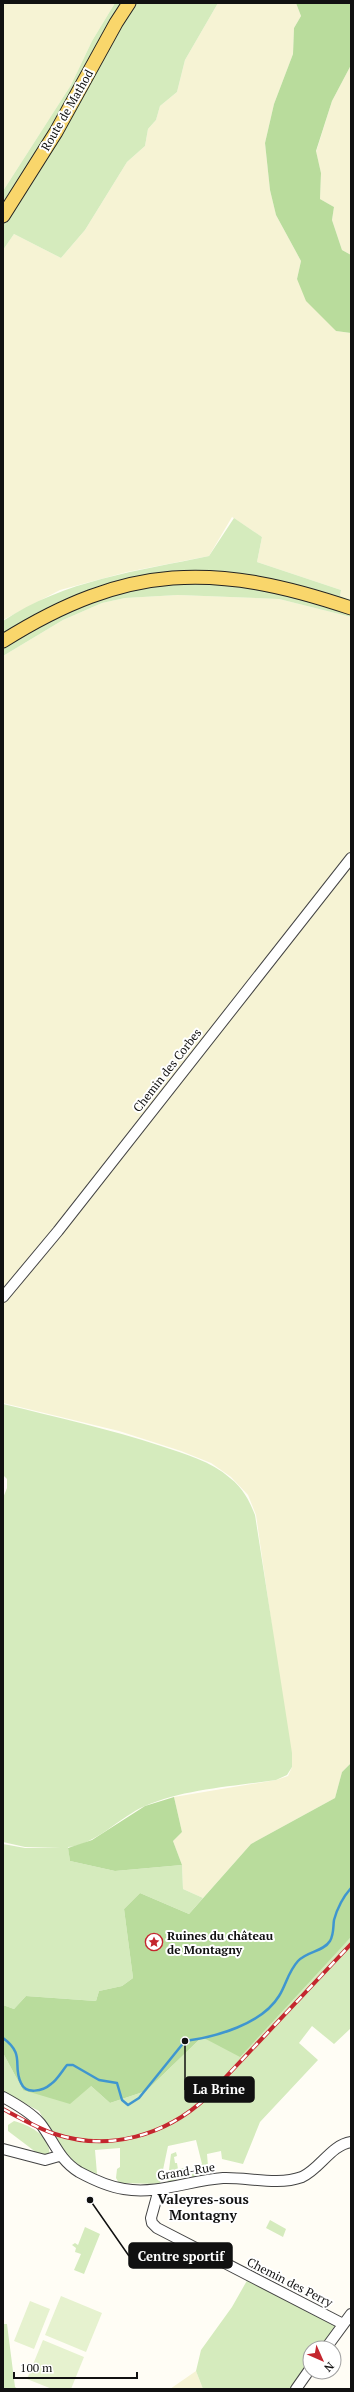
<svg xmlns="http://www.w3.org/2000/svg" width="354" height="2392" font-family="'PT Serif',serif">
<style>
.farmland{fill:#f6f3d4}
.green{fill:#d5ebbd}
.forest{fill:#b9dc9c}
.pitch{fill:#e6f2cf}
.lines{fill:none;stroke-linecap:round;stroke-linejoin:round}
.stream{stroke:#3f96cf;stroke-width:2.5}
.minor-casing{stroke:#444;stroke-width:12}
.major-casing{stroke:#222;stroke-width:15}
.minor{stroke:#fff;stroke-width:10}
.major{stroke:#f9d66b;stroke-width:13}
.rail-casing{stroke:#c4262e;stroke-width:4}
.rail{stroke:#fff;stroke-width:2.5;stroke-dasharray:8;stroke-linecap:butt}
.labels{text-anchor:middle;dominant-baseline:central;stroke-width:4;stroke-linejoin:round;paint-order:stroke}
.street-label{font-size:12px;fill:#111;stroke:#fff}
.poi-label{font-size:12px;font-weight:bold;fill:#111;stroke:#fff;text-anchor:start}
.quarter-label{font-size:14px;font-weight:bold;fill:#111;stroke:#fff}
.leader{fill:none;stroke:#111;stroke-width:1.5}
.callout-dot{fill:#111;stroke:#fff;stroke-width:1.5}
.callout{fill:#111;stroke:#111;stroke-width:1.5}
.callout-label{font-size:13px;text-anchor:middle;font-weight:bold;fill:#fff}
</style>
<rect width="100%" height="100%" fill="#fffdf5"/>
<path class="farmland" d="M3,3h112l-23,38 -21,44 -68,106z
M218,3h78l5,13 -7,12 -1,26 -19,50 -9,39 5,47 6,25 25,46 -4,18 39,52 15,2v267l-11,-4 1,-6 -84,-28 5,-25 -30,-20 -23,39 -82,16 -67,18 -57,30v-370l11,-16 47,24 24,-28 42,-68 18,-16 3,-17 8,-9 4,-14 17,-14 8,-32z
M351,65v190l-9,-5 -10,-30 2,-13 -14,-8 1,-26 -5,-21 16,-51z
M178,595l101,4 72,18v1146l-9,9 -7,26 -84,46 -48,54 -20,-9 -1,-24 -9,-24 9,-9 -8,-35 102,-17 12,-4 4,-9 -36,-252 -8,-20 -17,-18 -20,-14 -30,-12 -62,-20 -116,-28v-747l60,-36 39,-17 23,-5z
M196,2371l7,18h-33z"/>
<path class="green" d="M115,3h103l-33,57 -8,32 -17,14 -4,14 -8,9 -3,17 -18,16 -42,68 -24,28 -47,-24 -11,16v-59l68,-106 21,-44z
M234,518l28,19 -5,25 84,28 -1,6 11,4v17l-72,-18 -101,-4 -53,3 -23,5 -39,17 -60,36v-35c61,-41 135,-50 206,-65z
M3,1404c53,13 106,25 158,42 24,8 50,15 69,32 13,10 19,22 25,37l37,238v14l-5,8 -11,5c-41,6 -93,9 -131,26 -24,10 -51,40 -77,41l2,14 45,10 67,-6 1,24 20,9 -14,16 -49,-21 -16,16 9,69 -11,8 -23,5 -3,10 -70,-5 -12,13 -11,-4v-161l22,4h36l-36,-1 -22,-5v-344l4,-10v-9l-4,-4z
M351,1937v91l-17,16 -22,-18 -13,17 19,17 -58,62 -17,42 -21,-5 -1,-8 -14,3 2,24 -16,3 -2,-11 3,-1v-3l8,-2 -6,-24 -28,6 -8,38 -41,-1 -3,-5 1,-9 3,-2v-19l-25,2 2,24 -10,-3 -23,-16 -25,-44 -36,-19v-39l20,37 68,-4 19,17 36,-12 56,-54 132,-83z
M14,2121c15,4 38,15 35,34l-8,1 -33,-25v-6z
M176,2152l1,4 -3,1 1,6h2l1,6 6,-1 1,2 -9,1 1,13 -10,2 4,-32z
M270,2220l16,9 -3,8 -17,-9z
M85,2227l15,7 -16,40 -10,-4 7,-16 -6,-2 1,-4 -4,-3 3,-2 3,2z
M249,2277l94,47 -18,24h-15v21l-15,20h-92l-7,-18 5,-21 31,-43z
M3,2324h4l8,63 3,2h-15z"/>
<path class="forest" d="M296,3h55v62l-19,36 -16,50 5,22 -1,26 14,8 -2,13 10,30 9,5v78l-15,-2 -30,-30 -9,-22 4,-18 -25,-46 -6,-25 -5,-47 9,-39 19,-50 1,-26 7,-12z
M351,1763v174l-111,120 -38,-20 -56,54 -36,12 -19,-17 -21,18 -47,-14 -20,-37v-48l11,4 12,-13 70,5 3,-10 23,-5 11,-8 -9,-69 16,-16 49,21 62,-70 84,-46 7,-26z
M174,1797l8,35 -9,9 9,24 -67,6 -45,-10 -2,-13 24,-8 53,-34z"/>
<path class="pitch" d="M61,2296l41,17 -16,39 -41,-17z
M30,2301l20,8 -16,40 -20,-8z
M43,2340l41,17 -13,32h-19l-25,-10z"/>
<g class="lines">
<path class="stream" d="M3,2038c23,17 9,27 18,45 5,12 22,8 30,1 6,-4 11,-13 16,-19h6l26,15 18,3 5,17 6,5 11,-7 46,-57c31,-4 77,-17 94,-45 7,-11 9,-24 19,-35 9,-10 25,-9 32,-20 4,-7 3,-14 4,-21 3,-11 10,-24 17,-32"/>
<defs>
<path id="minor" d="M3,1297l55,-66 293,-373
M3,2097c13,7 27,15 37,26 14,18 19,37 39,49 13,7 31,15 45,17 33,6 67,-9 99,-11 25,-1 54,8 79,-1 18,-8 29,-32 49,-35
M3,2149l42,11 14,-4
M159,2189l-8,29 1,5 5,5 186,96
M326,2348l25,-34
M296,2389l14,-20"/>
<path id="major" d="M3,216l53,-84 60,-109 13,-20
M3,641c124,-78 212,-79 348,-33"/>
</defs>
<use href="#minor" class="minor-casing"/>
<use href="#major" class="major-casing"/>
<use href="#minor" class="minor"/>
<use href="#major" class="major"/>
<defs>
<path id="rail" d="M3,2109c17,9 34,19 52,25 54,18 111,1 151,-36l145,-154"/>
</defs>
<use href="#rail" class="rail-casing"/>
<use href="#rail" class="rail"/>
</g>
<defs>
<symbol id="sight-ring" viewBox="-11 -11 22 22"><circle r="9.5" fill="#fff" stroke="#c4262e" stroke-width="1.5"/><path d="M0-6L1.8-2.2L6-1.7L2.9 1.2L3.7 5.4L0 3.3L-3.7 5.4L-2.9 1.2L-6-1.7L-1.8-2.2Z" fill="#c4262e"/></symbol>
</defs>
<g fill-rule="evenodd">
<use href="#sight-ring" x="144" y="1932" width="20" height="20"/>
</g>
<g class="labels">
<g class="street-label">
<text transform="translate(67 110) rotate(-60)">Route de Mathod</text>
<text transform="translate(167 1070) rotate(-52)">Chemin des Corbes</text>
<text transform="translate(186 2171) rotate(-9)">Grand-Rue</text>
<text transform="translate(290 2282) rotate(27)">Chemin des Perry</text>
</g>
<g class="poi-label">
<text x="167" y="1935">Ruines du château<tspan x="167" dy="14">de Montagny</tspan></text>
</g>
<g class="quarter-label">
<text x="203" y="2198">Valeyres-sous<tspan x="203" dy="16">Montagny</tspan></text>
</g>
</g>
<path class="leader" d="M185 2041L185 2090M90 2200L129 2256"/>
<g class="callout-dot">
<circle cx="185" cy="2041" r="4"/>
<circle cx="90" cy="2200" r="4"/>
</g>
<g class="callout">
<rect x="185" y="2077" width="69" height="25" rx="4"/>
<rect x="129" y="2243" width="103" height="25" rx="4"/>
</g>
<g class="callout-label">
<text x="219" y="2094">La Brine</text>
<text x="181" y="2261">Centre sportif</text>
</g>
<rect width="354" height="2392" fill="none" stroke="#111111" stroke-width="8"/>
<g transform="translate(322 2360) rotate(135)"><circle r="19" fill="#ffffff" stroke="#a0a0a0"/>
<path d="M0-3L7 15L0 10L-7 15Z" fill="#c4262e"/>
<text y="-6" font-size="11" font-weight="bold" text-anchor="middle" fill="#111111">N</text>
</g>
<path d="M14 2372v6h123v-6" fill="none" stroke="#111111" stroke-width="2"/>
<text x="20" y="2372" font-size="12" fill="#111111" stroke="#ffffff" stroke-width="3" paint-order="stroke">100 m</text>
</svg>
